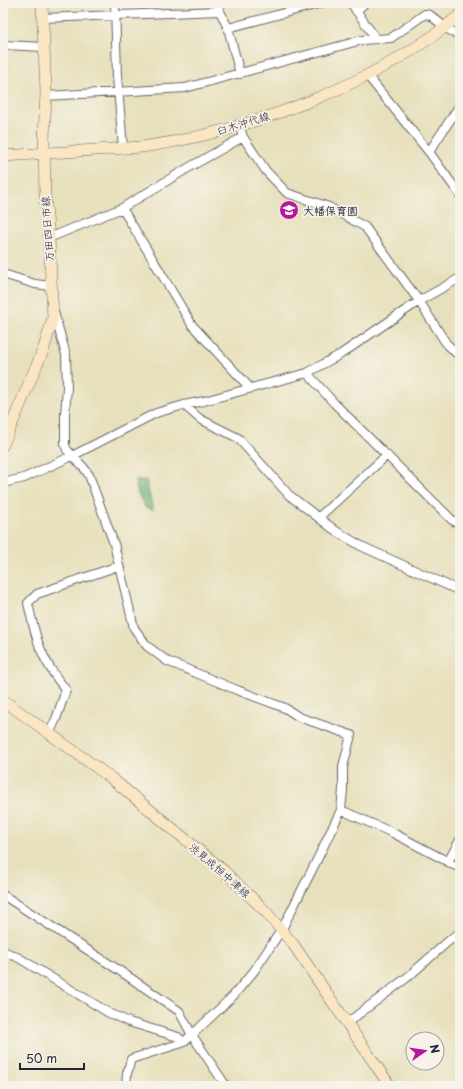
<svg xmlns="http://www.w3.org/2000/svg" width="463" height="1089" font-family="'Playpen Sans','Klee One',sans-serif">
<style>
.forest{fill:#6eb479;stroke:#486b5a}
.lines{fill:none;stroke-linecap:round;stroke-linejoin:round}
.minor-casing{stroke:#676468;stroke-width:10}
.secondary-casing{stroke:#676468;stroke-width:12}
.minor{stroke:#fff;stroke-width:8}
.secondary{stroke:#fbe6c4;stroke-width:11}
.labels{text-anchor:middle;dominant-baseline:central;stroke-width:3.5;stroke-linejoin:round;paint-order:stroke}
.street-label{font-size:11px;fill:#22223b;stroke:#f7f3e8}
.poi-label{font-size:11px;font-weight:bold;fill:#22223b;stroke:#f7f3e8;text-anchor:start}
</style>
<rect width="100%" height="100%" fill="#f7f3e8"/>
<filter id="ink" filterUnits="userSpaceOnUse"><feTurbulence type="fractalNoise" baseFrequency=".025" numOctaves="2"/><feDisplacementMap in="SourceGraphic" scale="8" xChannelSelector="R" yChannelSelector="G"/><feConvolveMatrix kernelMatrix="1 2 1 2 8 2 1 2 1" color-interpolation-filters="sRGB"/></filter>
<filter id="wash" filterUnits="userSpaceOnUse"><feTurbulence type="fractalNoise" baseFrequency=".012" numOctaves="4" result="noise"/><feDisplacementMap in="SourceGraphic" scale="16" xChannelSelector="R" yChannelSelector="G"/><feGaussianBlur stdDeviation="0.9" result="paint"/><feColorMatrix in="noise" values="0 0 0 0 0 0 0 0 0 0 0 0 0 0 0 0 0 1.4 0 .05"/><feComposite in="paint" operator="in"/></filter>
<g filter="url(#wash)">
<rect width="100%" height="100%" fill="#e7e0bc"/>
<path class="forest" d="M146,480l7,30 -8,-3 -7,-13 -3,-13z"/>
</g>
<g filter="url(#ink)">
<g class="lines">
<defs>
<path id="minor" d="M115,3l2,73 6,72
M216,3l12,25 12,46
M351,3l25,36
M356,11l9,-8
M43,18l177,-7
M228,28l94,-25
M3,45l42,2
M367,75l62,77 31,43
M46,96l139,-8 177,-48 29,-2 34,-24 5,1 16,13 14,8
M239,124l4,13 23,34 21,22 42,14 36,20 54,74 27,42 14,14
M429,152l31,-47
M122,208l70,117 58,63
M49,238l73,-30 66,-40 55,-31
M3,274l32,10 16,2
M54,312l12,43 1,32 -2,27v31l2,5 17,18 5,7 25,69 20,84 13,18 20,15 70,29 48,18 14,9 52,18 -8,32v23l-2,20 -27,56 -32,63 -28,42 -21,25 -41,39 -10,8 -51,16 -4,15 -1,12
M307,373l27,30 118,117 8,4
M184,405l16,14 38,19 51,57 47,36 25,15 99,45
M3,483l21,-5 48,-22 84,-43 28,-8 20,-4 103,-28 34,-19 78,-53 41,-23
M319,517l68,-62
M49,734l7,-15 10,-29c-25,-30 -30,-50 -38,-87l9,-9 81,-28
M341,810l52,23 67,35
M448,862l12,-22
M3,895l117,76 59,40 13,24 34,51
M3,951l16,7 90,55 20,9 49,15 5,5
M347,1023l62,-47 43,-38 8,-5"/>
<path id="secondary" d="M3,156l139,-9c105,-15 236,-63 318,-132
M3,445l41,-97 9,-30 -4,-80 -4,-42 -1,-57 2,-47 -4,-89
M3,700l108,78 114,94 41,40 27,32 97,142"/>
</defs>
<use href="#minor" class="minor-casing"/>
<use href="#secondary" class="secondary-casing"/>
<use href="#minor" class="minor"/>
<use href="#secondary" class="secondary"/>
</g>
</g>
<defs>
<symbol id="school-disc" viewBox="-11 -11 22 22"><circle r="9.5" fill="#b5179e" stroke="#f7f3e8"/><path d="M0-5L7-2L0 1L-7-2ZM-4 1L0 2.5L4 1V4Q0 6-4 4Z" fill="#fff"/></symbol>
</defs>
<g fill-rule="evenodd">
<use href="#school-disc" x="278" y="199" width="22" height="22"/>
</g>
<g class="labels">
<g class="street-label">
<text transform="translate(243 123) rotate(-17)">臼木沖代線</text>
<text transform="translate(47 229) rotate(-94)">万田四日市線</text>
<text transform="translate(220 870) rotate(41)">渋見成恒中津線</text>
</g>
<g class="poi-label">
<text x="303" y="210">大幡保育園</text>
</g>
</g>
<rect width="463" height="1089" fill="none" stroke="#f7f3e8" stroke-width="16"/>
<g transform="translate(425 1051) rotate(77)"><circle r="19" fill="#f7f3e8" stroke="#a29fa3"/>
<path d="M0-3L7 15L0 10L-7 15Z" fill="#b5179e"/>
<text y="-6" font-size="11" font-weight="bold" text-anchor="middle" fill="#22223b">N</text>
</g>
<path d="M20 1063v6h64v-6" fill="none" stroke="#22223b" stroke-width="2"/>
<text x="26" y="1063" font-size="12" fill="#22223b" stroke="#f7f3e8" stroke-width="3" paint-order="stroke">50 m</text>
</svg>
